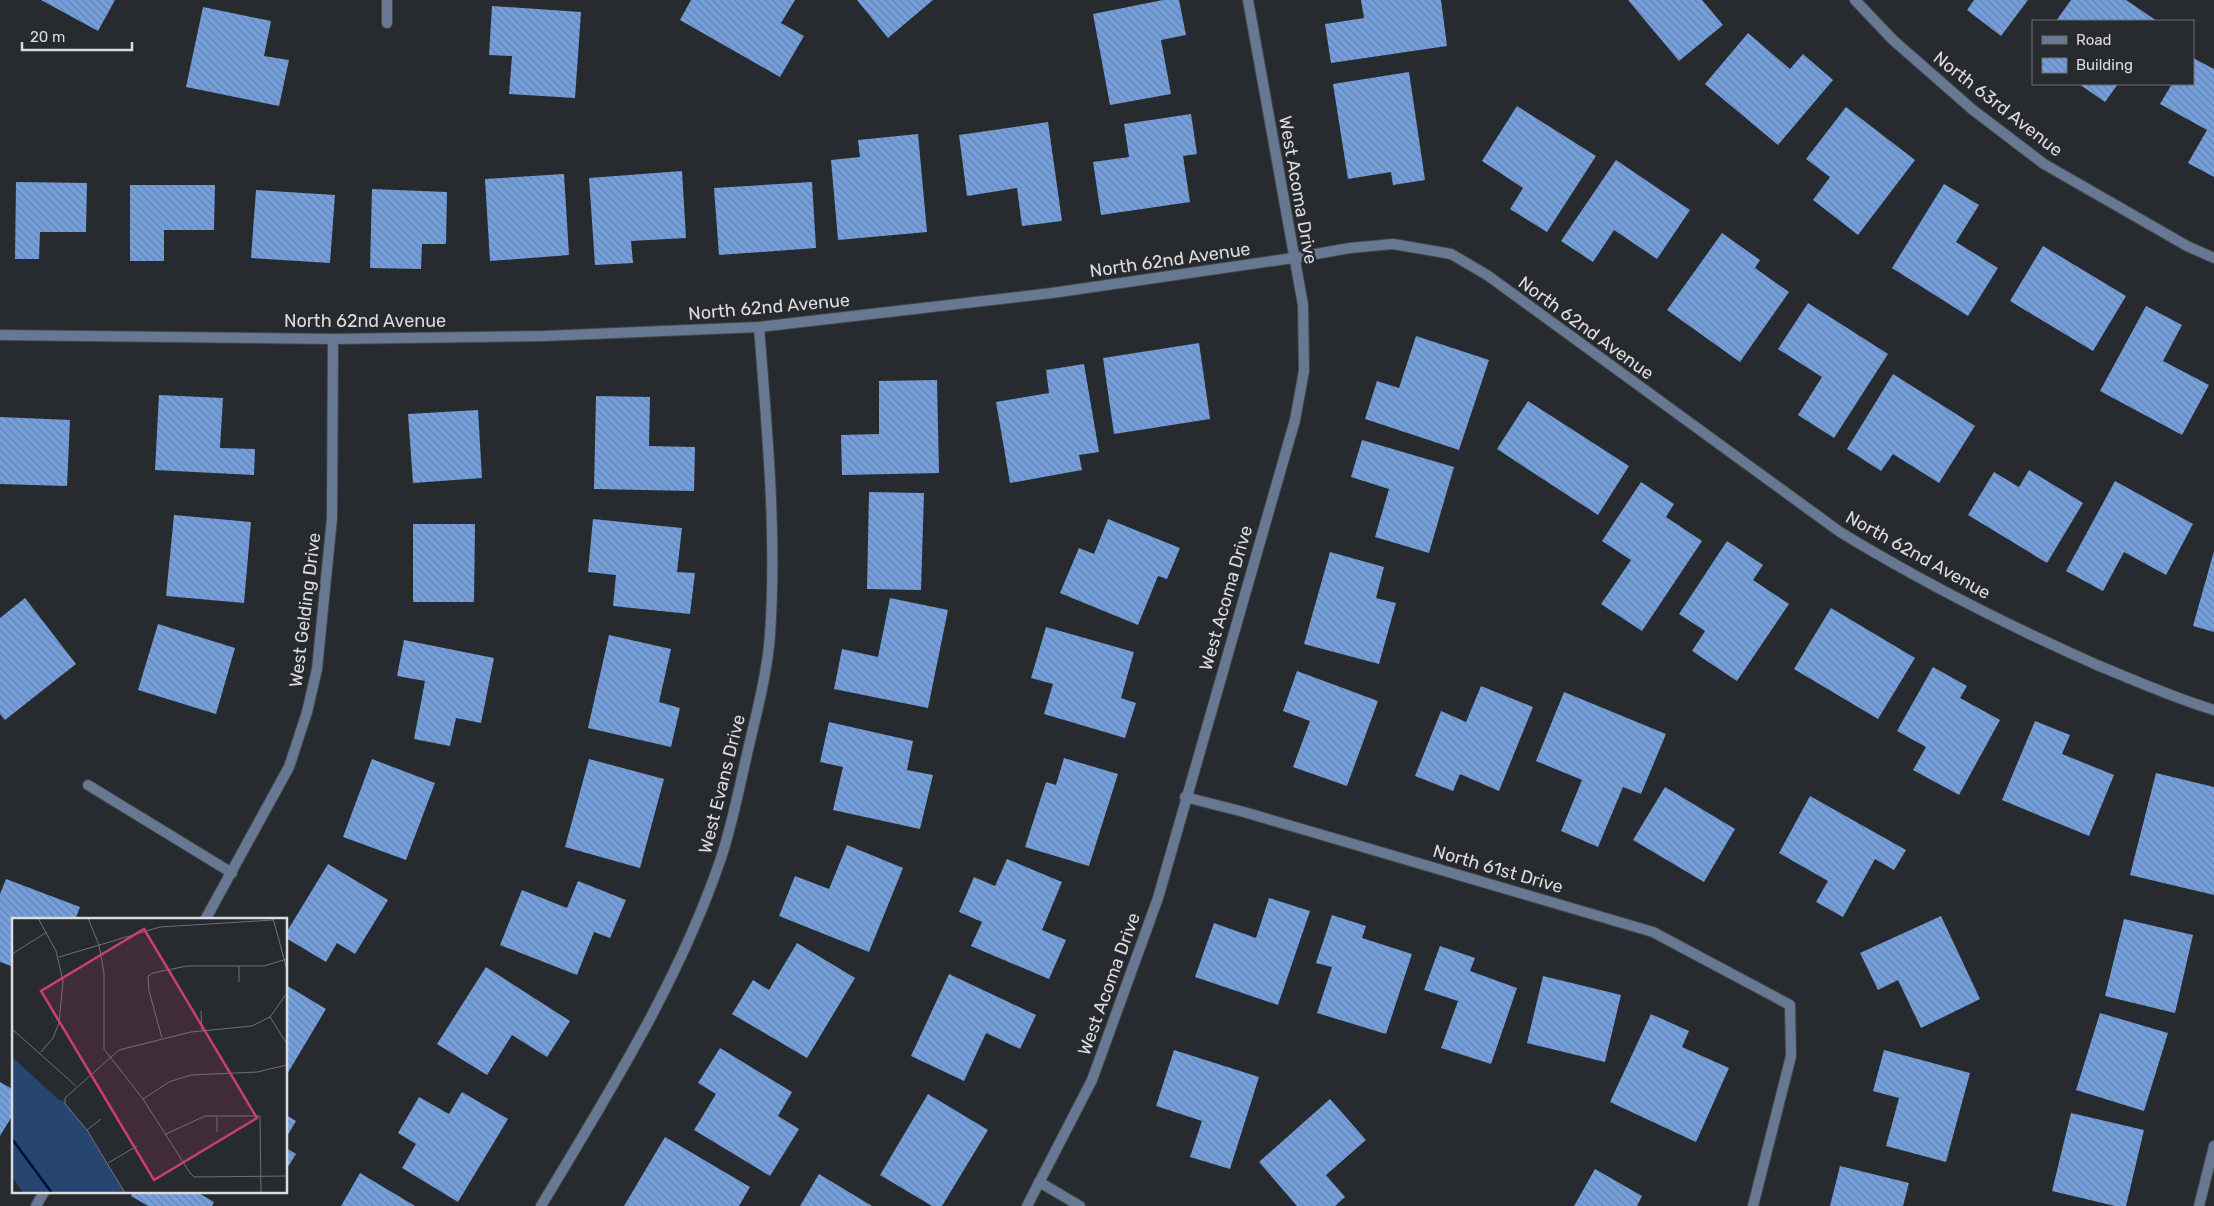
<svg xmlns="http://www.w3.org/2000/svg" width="2214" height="1206" font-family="Rubik,sans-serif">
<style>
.building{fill:url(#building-back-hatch)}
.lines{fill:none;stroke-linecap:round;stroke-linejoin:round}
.street-casing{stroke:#44464a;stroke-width:12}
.street{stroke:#677992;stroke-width:10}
.labels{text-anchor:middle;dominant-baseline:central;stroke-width:5;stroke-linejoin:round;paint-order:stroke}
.street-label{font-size:18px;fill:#dadcdf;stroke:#272a2e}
.inset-river{fill:none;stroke:#000f34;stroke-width:2.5}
.inset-road{fill:none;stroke:#6f7175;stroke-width:1}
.view{fill:#c73f75;fill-opacity:0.15;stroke:#c73f75;stroke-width:2.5}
.inset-edge{fill:none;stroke:#dadcdf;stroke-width:2.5}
</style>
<defs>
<pattern id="building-back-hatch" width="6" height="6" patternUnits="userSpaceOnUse" patternTransform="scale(1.25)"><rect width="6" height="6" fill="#759fdb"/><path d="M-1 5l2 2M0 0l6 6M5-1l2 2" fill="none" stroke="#6583ad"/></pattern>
</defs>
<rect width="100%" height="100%" fill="#272a2e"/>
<path class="building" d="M41,0h74l-17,31z
M691,0h104l-14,23 23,13 -24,41 -100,-57z
M857,0h76l-45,38z
M1163,0h16l7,35 -25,5 10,54 -61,11 -17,-91z
M1361,0h80l6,46 -116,17 -6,-39 39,-6z
M1628,0h74l21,25 -44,36z
M1974,0h54l-27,36 -34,-26z
M2071,0h55l31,21h-101z
M492,6l89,6 -6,86 -66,-4 3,-38 -23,-1z
M203,7l68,14 -7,35 25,4 -10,46 -93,-19z
M1748,33l42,36 13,-15 30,26 -55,65 -73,-61z
M2193,58l21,11v108l-26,-14 19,-33 -47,-26 12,-20h21z
M1409,72l16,108 -32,5 -2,-13 -43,7 -15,-95z
M2079,84h39l-13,18z
M1517,106l79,50 -49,76 -37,-23 13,-21 -41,-27z
M1846,107l69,53 -57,75 -45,-35 17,-23 -24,-18z
M1191,114l6,40 -14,2 7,46 -89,13 -8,-53 36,-5 -5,-33z
M1048,122l14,99 -40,5 -5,-38 -50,8 -8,-61z
M918,134l9,98 -89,8 -7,-80 29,-3 -2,-17z
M1616,160l74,50 -33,49 -43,-29 -21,32 -32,-21z
M682,171l4,67 -55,3 2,22 -38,2 -6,-87z
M564,174l5,81 -79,6 -5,-82z
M16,182l71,1 -1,49h-46l-1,27h-24z
M812,182l4,66 -97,7 -5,-67z
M1944,184l35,21 -23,37 42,26 -30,48 -76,-48z
M130,185h85l-1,45h-50v31h-34z
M372,189l75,3 -1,52h-24l-1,25 -51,-1z
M256,190l79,5 -5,68 -79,-5z
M1722,233l38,27 -5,8 34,24 -49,70 -73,-52z
M2043,246l83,50 -33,55 -83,-50z
M1808,303l80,51 -54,84 -36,-23 24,-38 -44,-28z
M2146,306l36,19 -19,36 46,24 -27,50 -82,-44z
M1416,336l73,24 -30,90 -94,-31 12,-38 22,7z
M1199,343l11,76 -96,15 -11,-76z
M1084,364l15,88 -20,3 3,15 -72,13 -14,-81 53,-9 -3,-23z
M1893,374l82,52 -36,57 -46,-29 -12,17 -34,-22z
M937,380l2,93 -97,2 -1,-40 38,-1v-53z
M159,395l64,3 -3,50 35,1 -1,26 -99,-5z
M596,396l54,1 -1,49 46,1 -1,44 -100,-2z
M1528,401l101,65 -31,49 -101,-66z
M478,410l4,68 -69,5 -5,-69z
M0,417l70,3 -3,66 -67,-2z
M1362,440l92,27 -25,86 -54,-16 14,-48 -38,-12z
M2029,470l54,33 -36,60 -79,-48 26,-43 25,15z
M2115,481l78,43 -27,51 -42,-23 -21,39 -37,-20z
M1641,482l33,22 -8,13 36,24 -60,90 -41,-27 30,-44 -29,-19z
M869,492l55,1 -3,97 -54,-1z
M174,515l77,7 -7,81 -78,-7z
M593,519l89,9 -5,44 18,1 -5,41 -77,-8 3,-31 -28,-3z
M1108,519l72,29 -13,31 -9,-3 -20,49 -78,-32 19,-45 15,6z
M413,524h62l-1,78h-61z
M1727,541l36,24 -10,15 36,24 -52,77 -45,-30 13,-20 -26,-17z
M2214,551v81l-21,-6z
M1330,552l54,15 -8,31 20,5 -17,61 -75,-20z
M25,598l51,66 -71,56 -5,-6v-96z
M890,598l58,12 -20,98 -94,-19 8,-40 36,8z
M1831,608l84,50 -37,61 -84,-50z
M158,624l77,24 -19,66 -78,-24z
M1046,627l88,25 -13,46 15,5 -11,35 -81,-24 9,-30 -22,-6z
M609,635l62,14 -12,53 21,6 -9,39 -83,-19z
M404,640l90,18 -13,65 -25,-5 -6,28 -36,-7 11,-58 -28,-5z
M1933,667l34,19 -7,12 40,22 -41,75 -46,-25 13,-23 -29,-16z
M1297,671l81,30 -31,85 -54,-19 17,-46 -27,-10z
M1481,686l52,21 -34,84 -39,-17 -7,17 -38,-15 26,-65 25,11z
M1564,692l102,42 -25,60 -18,-7 -25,60 -37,-16 21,-51 -46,-19z
M2035,721l35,14 -8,19 52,21 -25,61 -87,-36z
M829,722l84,19 -6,29 26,5 -13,54 -87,-19 10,-43 -23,-5z
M1064,758l54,16 -29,92 -64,-19 21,-65 10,3z
M372,759l63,24 -29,77 -63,-23z
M589,759l75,20 -24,89 -75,-21z
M2156,773l58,14v108l-84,-20z
M1665,787l70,42 -31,53 -71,-42z
M1810,796l96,54 -12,20 -19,-11 -32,58 -27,-15 12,-21 -49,-28z
M847,845l56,23 -34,84 -90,-36 16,-40 34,13z
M1007,859l55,23 -20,48 24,10 -17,39 -78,-33 11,-24 -23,-10 15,-35 21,9z
M328,864l60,36 -33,54 -18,-11 -11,19 -40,-24v-5z
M6,879l74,28 -5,13h-61v47l-14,-5v-68z
M578,881l48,19 -16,38 -16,-6 -17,43 -77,-30 22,-55 45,18z
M1269,898l41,13 -32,94 -83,-28 19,-54 42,15z
M1332,915l34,11 -4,12 50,16 -26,80 -69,-21 15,-46 -16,-4z
M1941,916l39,83 -59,29 -23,-48 -20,10 -18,-37z
M2124,919l69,16 -18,78 -70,-17z
M797,943l58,35 -48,80 -75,-44 21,-34 16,10z
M1440,946l35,12 -5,13 47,17 -26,76 -50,-16 17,-47 -34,-11z
M486,967l84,54 -23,36 -35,-22 -25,40 -50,-31z
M949,974l87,41 -16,34 -34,-16 -22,48 -53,-25z
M1543,976l78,19 -16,67 -78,-19z
M286,985l40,24 -40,67z
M2100,1013l68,20 -24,78 -68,-21z
M1651,1014l38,17 -7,16 47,21 -33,74 -86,-40z
M720,1048l72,44 -14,24 21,13 -29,47 -76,-46 22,-36 -18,-11z
M1174,1050l85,27 -29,92 -40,-12 12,-36 -46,-15z
M1884,1050l86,23 -24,89 -60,-16 13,-48 -26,-7z
M0,1082l14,8v23l-14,23z
M462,1092l46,27 -50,83 -56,-34 14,-24 -18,-11 21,-36 30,17z
M928,1094l60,36 -46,76h-10l-52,-31z
M1330,1099l36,41 -40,35 19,22 -10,9h-38l-38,-44z
M2071,1113l73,17 -18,76h-11l-63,-15z
M286,1115l10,6 -10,17z
M665,1137l85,50 -11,19h-115z
M286,1148l10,6 -10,16z
M1840,1166l69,17 -6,23h-73z
M1595,1169l47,27 -5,10h-63z
M360,1173l55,33h-74z
M819,1174l53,32h-72z
M133,1192h64l17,10 -2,4h-64l-17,-10z"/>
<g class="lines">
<defs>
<path id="street" d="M387,0v23
M1855,0l38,40 80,70 71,54 143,82 27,12
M0,335l333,4 211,-3 215,-9 293,-34 241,-35 57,-10 43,-4 58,10 36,21 353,257c82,50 169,94 257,133 39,16 77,33 117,45
M88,785l144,88
M1185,797l59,15 409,120 137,73 1,51 -38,150
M205,920l84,-153 18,-55 10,-43 15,-151 1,-179
M1039,1182l41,24
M36,1206l8,-14
M541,1206c67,-112 138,-224 180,-348 11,-33 18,-69 26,-104 9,-39 20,-79 23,-119 7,-103 -3,-205 -11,-308
M1027,1206l65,-126 66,-182 137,-478 9,-49 -1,-66 -55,-305
M2199,1206l15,-60"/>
</defs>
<use href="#street" class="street-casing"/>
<use href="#street" class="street"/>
</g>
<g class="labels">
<g class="street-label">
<text transform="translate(1998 104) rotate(38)">North 63rd Avenue</text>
<text transform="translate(1298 190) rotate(80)">West Acoma Drive</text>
<text transform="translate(1170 260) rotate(-8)">North 62nd Avenue</text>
<text transform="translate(769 307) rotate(-5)">North 62nd Avenue</text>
<text x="365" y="321">North 62nd Avenue</text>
<text transform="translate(1586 328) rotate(36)">North 62nd Avenue</text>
<text transform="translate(1918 555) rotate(29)">North 62nd Avenue</text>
<text transform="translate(1226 598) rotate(-74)">West Acoma Drive</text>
<text transform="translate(305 610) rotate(-83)">West Gelding Drive</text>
<text transform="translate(722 784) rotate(-76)">West Evans Drive</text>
<text transform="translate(1498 869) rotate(16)">North 61st Drive</text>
<text transform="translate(1109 984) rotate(-70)">West Acoma Drive</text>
</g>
</g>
<g transform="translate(12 918)">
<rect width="275" height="275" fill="#272a2e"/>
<path d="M0,139l47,43 5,1 23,29 38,62h-102l-11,-15z" fill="#264671"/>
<path class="inset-river" d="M0,221l40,54"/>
<path class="inset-road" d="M26,0l18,33 7,30 -4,42 -6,15 -12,14M76,0l11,27 5,28v76l39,50 47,74 4,4 93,-1M261,0l14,52M0,36l35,-22M47,39l101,-30 113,-7M227,64v-16M189,93l1,20M258,99l17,27M0,111l64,57M150,120l-13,-47 -1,-15 5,-3 34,-7h77l23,-7M131,181l26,-17 22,-7 66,-3 30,-7M75,212l14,-11M205,214v-16M154,216l39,-18h55l1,77M96,245l29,-17M113,275l-38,-63 -22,-26v-6l54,-48 72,-18 61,-6 18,-9 17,-24"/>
<path class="view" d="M132,11l113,189 -103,62 -113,-189z"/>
<rect width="275" height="275" class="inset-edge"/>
</g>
<rect x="2032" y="20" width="162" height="65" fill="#272a2e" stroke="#6f7175"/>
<rect x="2042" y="36" width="25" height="8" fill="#677992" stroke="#6f7175"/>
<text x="2076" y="45" font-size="15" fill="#dadcdf">Road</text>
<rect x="2042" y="58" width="25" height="15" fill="url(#building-back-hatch)" stroke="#6f7175"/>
<text x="2076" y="70" font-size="15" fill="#dadcdf">Building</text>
<path d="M22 42v8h110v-8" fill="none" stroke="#dadcdf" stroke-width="2.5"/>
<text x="30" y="42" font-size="15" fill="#dadcdf" stroke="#272a2e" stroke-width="4" paint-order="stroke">20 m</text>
</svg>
